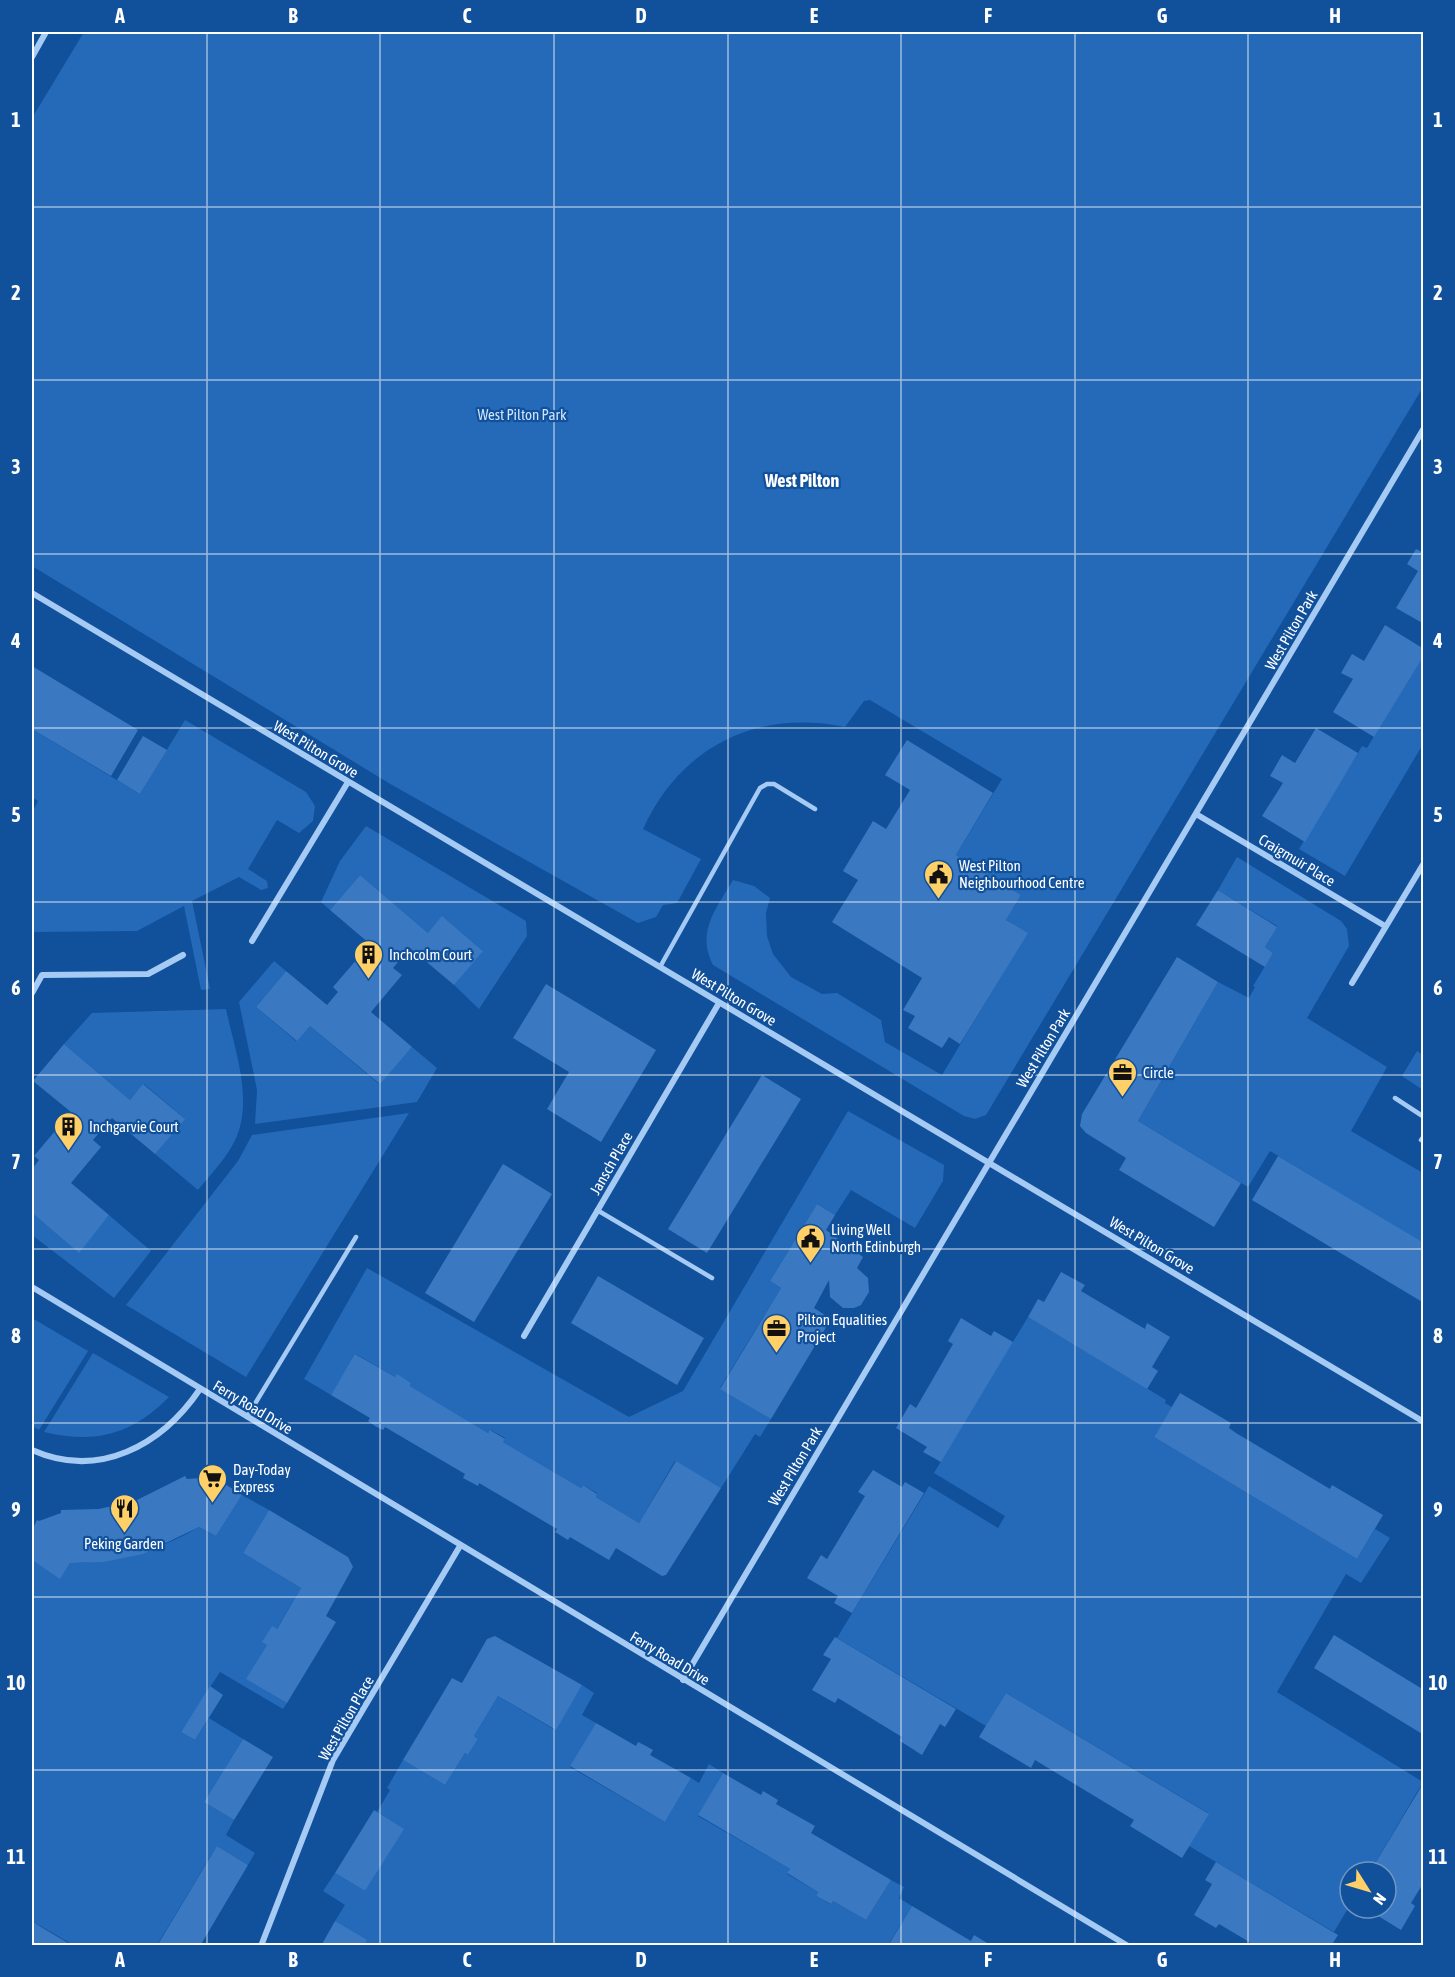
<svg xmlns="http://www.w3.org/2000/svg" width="1455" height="1977" font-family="'Asap Condensed',sans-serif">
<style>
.green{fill:#246ab9}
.building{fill:#3a79c2}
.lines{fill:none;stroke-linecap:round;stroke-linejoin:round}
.lane{stroke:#a5caf4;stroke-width:4.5}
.street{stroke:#a5caf4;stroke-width:6}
.grid{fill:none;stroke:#fff;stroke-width:1.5;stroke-opacity:0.55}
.labels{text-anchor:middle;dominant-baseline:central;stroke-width:4.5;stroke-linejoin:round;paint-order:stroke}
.park-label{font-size:15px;fill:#cde4fe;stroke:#11509a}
.street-label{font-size:15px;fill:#fff;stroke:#11509a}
.poi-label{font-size:15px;fill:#fff;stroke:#11509a;text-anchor:start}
.quarter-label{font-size:18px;font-weight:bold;fill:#fff;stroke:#11509a}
.neatline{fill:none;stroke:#fff;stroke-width:2}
.grid-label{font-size:20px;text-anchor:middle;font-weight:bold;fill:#fff}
</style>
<rect width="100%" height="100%" fill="#11509a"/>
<path class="green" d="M84,32h1339v355l-437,728 -11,4 -11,-3 -251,-151c-17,-33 3,-56 20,-85l21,6 16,12 -4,15 1,23 6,18 18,23 31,17 15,-1 44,27 4,22 57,33 85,-142 -21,-13 15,-25 -65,-40 46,-76 -132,-79 -6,1 -19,26c-88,-18 -164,19 -202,102l58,30 -24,44 -14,2 -7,12 -18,6 -246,-138 -360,-219v-448z
M1423,655v89l-78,132 -46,-27 59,-96 4,-7 5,2z
M185,720l121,72 9,14 -2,15 -14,12 -22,-13 -29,49 19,12 1,7 -7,2 -22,-13 -47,24 18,88 -9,1 -17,-84 -47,25 -105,1v-119l6,-12 -6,-4v-68l108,65z
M366,826l160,95 1,15 -48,73 -25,-24 28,-35 -39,-33 -15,16 -68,-58 -30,35 -9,-8 19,-41z
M1237,857l104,64 6,8 2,17 -42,72 80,49 -36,64 72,42v70l-153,-92 -22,36 -110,-66 80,-139 31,16 6,-11 -2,-1 20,-33 -8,-6 12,-21 -59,-36z
M274,961l12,10 -30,36 40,34 14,-15 69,58 33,-37 25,21 -20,34 -162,22 2,-34 -18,-88z
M226,1009c9,43 30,96 6,137 -9,16 -23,30 -34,44l-43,-36 29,-36 -40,-34 -14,16 -66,-56 28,-31z
M1417,1051l6,4v35l-21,-14z
M848,1111l96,54 -1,16 -28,47 -64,-38 -16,25 -18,-11 -47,77 11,7 -61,100 51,31 -11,18 -5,-3 -34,54 -46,-27 -36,62 -43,-26 1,-4 -14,-8 -2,3 -78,-46 2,-4 -14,-8 -3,3 -78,-47 1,-3 -14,-8 -2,2 -39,-23 -25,41 -27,-16 63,-111 262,149 54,-26z
M409,1113l-163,264 -120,-72 112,-144 14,-26z
M32,1213l46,39 31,-37 42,36 -37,47 -82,-63z
M1028,1317l138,83 -1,3 7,4 -18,30 203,122 18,-30 15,9 -29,45 -15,-9 -69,118 146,90 -53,90h-20v33l-16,27 -145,-86 19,-33 -202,-120 -20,33 -149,-88 92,-152 69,42 7,-12 -71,-43z
M32,1318l56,33 -49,79 -7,-4z
M93,1353l76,44c-38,38 -73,47 -125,35z
M242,1495l27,15 -26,43 58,35 -54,91 40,24 -4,6 -63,-37 -39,60 14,8 14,-22 34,21 -39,63 30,18 -8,15 29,18 -7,12 -31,-19 -60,99h-84l-41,-24v-361l28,18 10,-15c47,0 88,-12 129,-36l17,9z
M582,1685l12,8 -12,22 14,8 -26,44 95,55 26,-44 8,5 10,-19 14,9 -25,43 92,53 -3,5 31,18 -2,4 14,8 3,-3 33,19 25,-40 13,7 -5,11 13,8 -24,39 -524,1 -29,-25 10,-16 -22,-14 12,-18 30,18 38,-62 -26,-17 13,-22 -3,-2 16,-28 42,25 20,-32 3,2 10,-16 -4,-3 24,-40 57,34z"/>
<path class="building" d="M1416,549l8,4v71l-28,-16 22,-37 -11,-7z
M1385,625l39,24v6l-50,82 -41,-25 20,-33 -12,-6 11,-19 12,7z
M32,666l106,64 -27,46 -79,-47z
M1316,728l42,25 -53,89 -43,-26 21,-33 -13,-7 12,-21 13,8z
M143,736l24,14 -27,44 -23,-14z
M907,740l86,53 -37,62 65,40 -15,25 22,13 -68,111 -11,-7 -7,11 -34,-20 7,-12 -12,-6 19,-32 -90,-56 26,-42 -15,-9 30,-50 13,8 24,-39 -25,-15z
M360,875l68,58 14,-17 41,35 -29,34 -44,-37 -17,20 9,7 -31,37 41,35 -32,37 -70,-58 -13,15 -41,-34 30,-36 41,34 11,-13 -5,-5 37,-43 -40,-34z
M1218,890l59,37 -12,20 8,6 -8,14 -69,-42z
M1177,957l41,25 -80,139 103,62 -27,44 -95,-57 7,-12 -40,-25 -6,-7 2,-12z
M546,984l110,66 -55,92 -54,-33 22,-37 -56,-34z
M64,1044l66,56 13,-16 42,35 -30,35 -43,-36 -19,22 8,7 -30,36 38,32 -30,38 -47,-40v-44l7,-9 -5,-4 37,-44 -38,-31z
M762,1075l39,24 -94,154 -39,-24z
M1278,1156l146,87v60l-172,-103z
M503,1164l49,30 -78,128 -49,-29z
M817,1204l18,11 -9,15 37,27 -6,11 11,10 1,14 -8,13 -7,3h-11l-13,-11 -1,-17 -15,28 17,11 -60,100 -51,-30 61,-101 -11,-7z
M1061,1272l24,13 -4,6 64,38 2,-6 23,14 -18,30 6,4 -11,18 -119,-72 10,-18 6,3z
M598,1276l106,62 -27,47 -106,-62z
M961,1318l30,18 3,-5 19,11 -72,120 -18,-10 4,-5 -31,-19 14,-24 6,4 18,-31 19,-33 -5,-3z
M355,1354l40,23 2,-3 14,9 -1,3 78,47 2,-3 15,9 -2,3 78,46 2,-3 14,9 -1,3 43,26 37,-62 45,27 -55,87 -4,1 -46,-28 -7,12 -39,-23 -2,3 -13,-8 2,-3 -78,-46 -1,3 -15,-8 2,-4 -80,-47 -2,3 -8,-4 -7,-5 2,-3 -39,-23z
M1180,1393l51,30 -2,5 7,5 94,56 2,-4 51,30 -26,44 -203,-122z
M873,1470l29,17 3,-5 19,11 -72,120 -18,-10 4,-7 -31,-18 14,-23 6,4 38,-63 -7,-4z
M185,1476l2,3 27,-2 28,18 -26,41 -17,-9 -56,27 -39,8 -34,1 -10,16 -28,-19v-30l5,-10 2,1 22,-8v-3l38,-1 36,-8z
M269,1510l79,47 5,10 -27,49 10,6 -49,81 -41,-24 21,-34 -5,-3 10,-16 5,3 24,-41 -58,-35z
M1334,1635l90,55v45l-110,-67z
M495,1636l87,49 -26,45 -58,-34 -24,40 4,3 -10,16 -3,-2 -20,32 -42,-25 49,-82 10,5 25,-44z
M835,1637l121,72 -11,18 -5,-3 -18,31 -22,-14 2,-4 -64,-39 -3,5 -23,-13 19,-31 -8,-4z
M210,1686l13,9 -28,45 -14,-8z
M1006,1693l203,121 -27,44 -52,-32 4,-6 -99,-60 -4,8 -52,-31z
M596,1723l40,23 2,-4 8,4 7,4 -3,5 41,23 -26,44 -95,-56z
M243,1739l30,18 -39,63 -30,-18z
M723,1773l38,22 2,-4 15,9 -2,4 39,22 -4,7 80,47 -25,40 -33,-19 -2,3 -15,-8 2,-4 -31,-19 3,-4 -92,-54z
M1421,1787l3,2v93l-13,21 4,3 -14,24 -31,-19 -3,6 -16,-9h35v-36h-16z
M374,1810l30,19 -39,62 -30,-18z
M217,1846l31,19 -48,81h-43z
M1216,1862l122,73 -7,11h-75l-37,-22 -3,4 -22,-13 18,-31 -7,-4z
M912,1906l59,35 3,-6 18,11h-104z
M32,1921l9,6 32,19h-41z
M335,1921l32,19 -3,6h-43z"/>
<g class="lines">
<path class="lane" d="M660,967l100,-179 7,-4h7l41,25
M1395,1098l29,19
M1421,1140l3,-4
M597,1210l115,68
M247,1417l109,-180"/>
<path class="street" d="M32,57l14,-25
M32,593l1392,829
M1196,814l189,112
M252,941l96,-159
M1352,983l72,-120
M32,993l10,-18 106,-1 35,-19
M32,1287l1096,659
M524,1336l195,-333
M32,1450c67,30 130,-5 168,-61
M683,1680l741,-1252
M261,1946l72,-186 127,-214"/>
</g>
<path class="grid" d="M207,32v1914M380,32v1914M554,32v1914M728,32v1914M901,32v1914M1075,32v1914M1248,32v1914M32,207h1392M32,380h1392M32,554h1392M32,728h1392M32,902h1392M32,1075h1392M32,1249h1392M32,1423h1392M32,1597h1392M32,1770h1392"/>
<defs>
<symbol id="civic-pin" viewBox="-11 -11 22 30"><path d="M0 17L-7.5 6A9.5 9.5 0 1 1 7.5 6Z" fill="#ffd068" stroke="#11509a"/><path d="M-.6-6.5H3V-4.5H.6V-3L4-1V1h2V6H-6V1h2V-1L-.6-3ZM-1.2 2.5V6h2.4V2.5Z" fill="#111"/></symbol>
<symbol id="building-pin" viewBox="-11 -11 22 30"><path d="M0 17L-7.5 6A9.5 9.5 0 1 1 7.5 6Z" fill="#ffd068" stroke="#11509a"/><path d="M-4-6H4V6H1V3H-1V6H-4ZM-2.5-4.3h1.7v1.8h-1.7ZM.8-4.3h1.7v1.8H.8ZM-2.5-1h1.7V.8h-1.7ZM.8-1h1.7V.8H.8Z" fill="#111"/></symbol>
<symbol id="office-pin" viewBox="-11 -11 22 30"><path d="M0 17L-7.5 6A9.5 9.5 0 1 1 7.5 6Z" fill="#ffd068" stroke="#11509a"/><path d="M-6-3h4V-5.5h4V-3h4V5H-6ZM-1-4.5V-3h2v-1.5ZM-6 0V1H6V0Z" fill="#111"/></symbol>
<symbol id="supermarket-pin" viewBox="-11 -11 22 30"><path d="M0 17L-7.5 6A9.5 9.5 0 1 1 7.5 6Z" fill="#ffd068" stroke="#11509a"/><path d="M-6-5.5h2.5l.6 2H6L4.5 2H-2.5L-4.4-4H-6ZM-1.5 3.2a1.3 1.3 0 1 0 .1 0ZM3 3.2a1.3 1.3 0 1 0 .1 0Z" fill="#111"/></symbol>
<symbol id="restaurant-pin" viewBox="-11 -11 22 30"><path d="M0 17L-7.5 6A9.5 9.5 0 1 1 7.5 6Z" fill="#ffd068" stroke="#11509a"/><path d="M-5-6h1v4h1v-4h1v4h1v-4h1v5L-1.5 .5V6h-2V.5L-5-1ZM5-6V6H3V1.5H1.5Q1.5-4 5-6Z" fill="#111"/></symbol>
</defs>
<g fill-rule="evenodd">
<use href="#civic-pin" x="922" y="858" width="33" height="45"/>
<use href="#building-pin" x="352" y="938" width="33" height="45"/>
<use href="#office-pin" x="1106" y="1056" width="33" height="45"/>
<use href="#building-pin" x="52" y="1110" width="33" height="45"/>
<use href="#civic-pin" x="794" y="1222" width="33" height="45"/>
<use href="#office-pin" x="760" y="1312" width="33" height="45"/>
<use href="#supermarket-pin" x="196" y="1462" width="33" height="45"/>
<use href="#restaurant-pin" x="108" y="1492" width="33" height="45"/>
</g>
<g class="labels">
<g class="park-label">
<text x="522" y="414">West Pilton Park</text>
</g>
<g class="street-label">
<text transform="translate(1291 630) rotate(-60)">West Pilton Park</text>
<text transform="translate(316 749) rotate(31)">West Pilton Grove</text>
<text transform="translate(1297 860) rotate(31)">Craigmuir Place</text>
<text transform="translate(734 997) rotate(31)">West Pilton Grove</text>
<text transform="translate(1043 1048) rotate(-59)">West Pilton Park</text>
<text transform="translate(611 1163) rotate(-60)">Jansch Place</text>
<text transform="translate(1152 1245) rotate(31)">West Pilton Grove</text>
<text transform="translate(253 1407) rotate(31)">Ferry Road Drive</text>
<text transform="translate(795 1466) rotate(-59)">West Pilton Park</text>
<text transform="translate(670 1658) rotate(31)">Ferry Road Drive</text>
<text transform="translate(346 1718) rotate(-60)">West Pilton Place</text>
</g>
<g class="poi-label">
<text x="959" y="865">West Pilton<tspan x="959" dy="17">Neighbourhood Centre</tspan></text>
<text x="389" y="954">Inchcolm Court</text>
<text x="1143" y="1072">Circle</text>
<text x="89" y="1126">Inchgarvie Court</text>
<text x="831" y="1229">Living Well<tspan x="831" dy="17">North Edinburgh</tspan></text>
<text x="797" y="1319">Pilton Equalities<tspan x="797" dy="17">Project</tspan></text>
<text x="233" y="1469">Day-Today<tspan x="233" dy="17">Express</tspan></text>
<text x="124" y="1543" text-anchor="middle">Peking Garden</text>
</g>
<g class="quarter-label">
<text x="802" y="480">West Pilton</text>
</g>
</g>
<rect width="1455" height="1977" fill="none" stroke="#11509a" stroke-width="66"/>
<g transform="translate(1368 1890) rotate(127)"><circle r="28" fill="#11509a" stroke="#7096c2" stroke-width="1.5"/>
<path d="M0-4.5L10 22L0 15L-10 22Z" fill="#ffd068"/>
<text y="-9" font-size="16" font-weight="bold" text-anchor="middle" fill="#ffffff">N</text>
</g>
<rect x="33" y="33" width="1389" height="1911" class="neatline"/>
<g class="grid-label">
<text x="120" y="23">A</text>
<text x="293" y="23">B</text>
<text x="467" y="23">C</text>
<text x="641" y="23">D</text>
<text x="814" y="23">E</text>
<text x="988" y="23">F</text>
<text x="1162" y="23">G</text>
<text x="1335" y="23">H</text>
<text x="16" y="127">1</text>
<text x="1438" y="127">1</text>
<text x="16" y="300">2</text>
<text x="1438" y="300">2</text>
<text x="16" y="474">3</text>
<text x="1438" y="474">3</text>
<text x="16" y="648">4</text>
<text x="1438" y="648">4</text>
<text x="16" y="822">5</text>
<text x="1438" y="822">5</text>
<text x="16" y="995">6</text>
<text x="1438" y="995">6</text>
<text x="16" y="1169">7</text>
<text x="1438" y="1169">7</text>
<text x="16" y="1343">8</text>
<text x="1438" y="1343">8</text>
<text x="16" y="1517">9</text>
<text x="1438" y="1517">9</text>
<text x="16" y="1690">10</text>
<text x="1438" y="1690">10</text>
<text x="16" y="1864">11</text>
<text x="1438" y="1864">11</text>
<text x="120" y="1967">A</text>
<text x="293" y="1967">B</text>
<text x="467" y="1967">C</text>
<text x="641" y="1967">D</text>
<text x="814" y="1967">E</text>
<text x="988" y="1967">F</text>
<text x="1162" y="1967">G</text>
<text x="1335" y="1967">H</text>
</g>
</svg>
